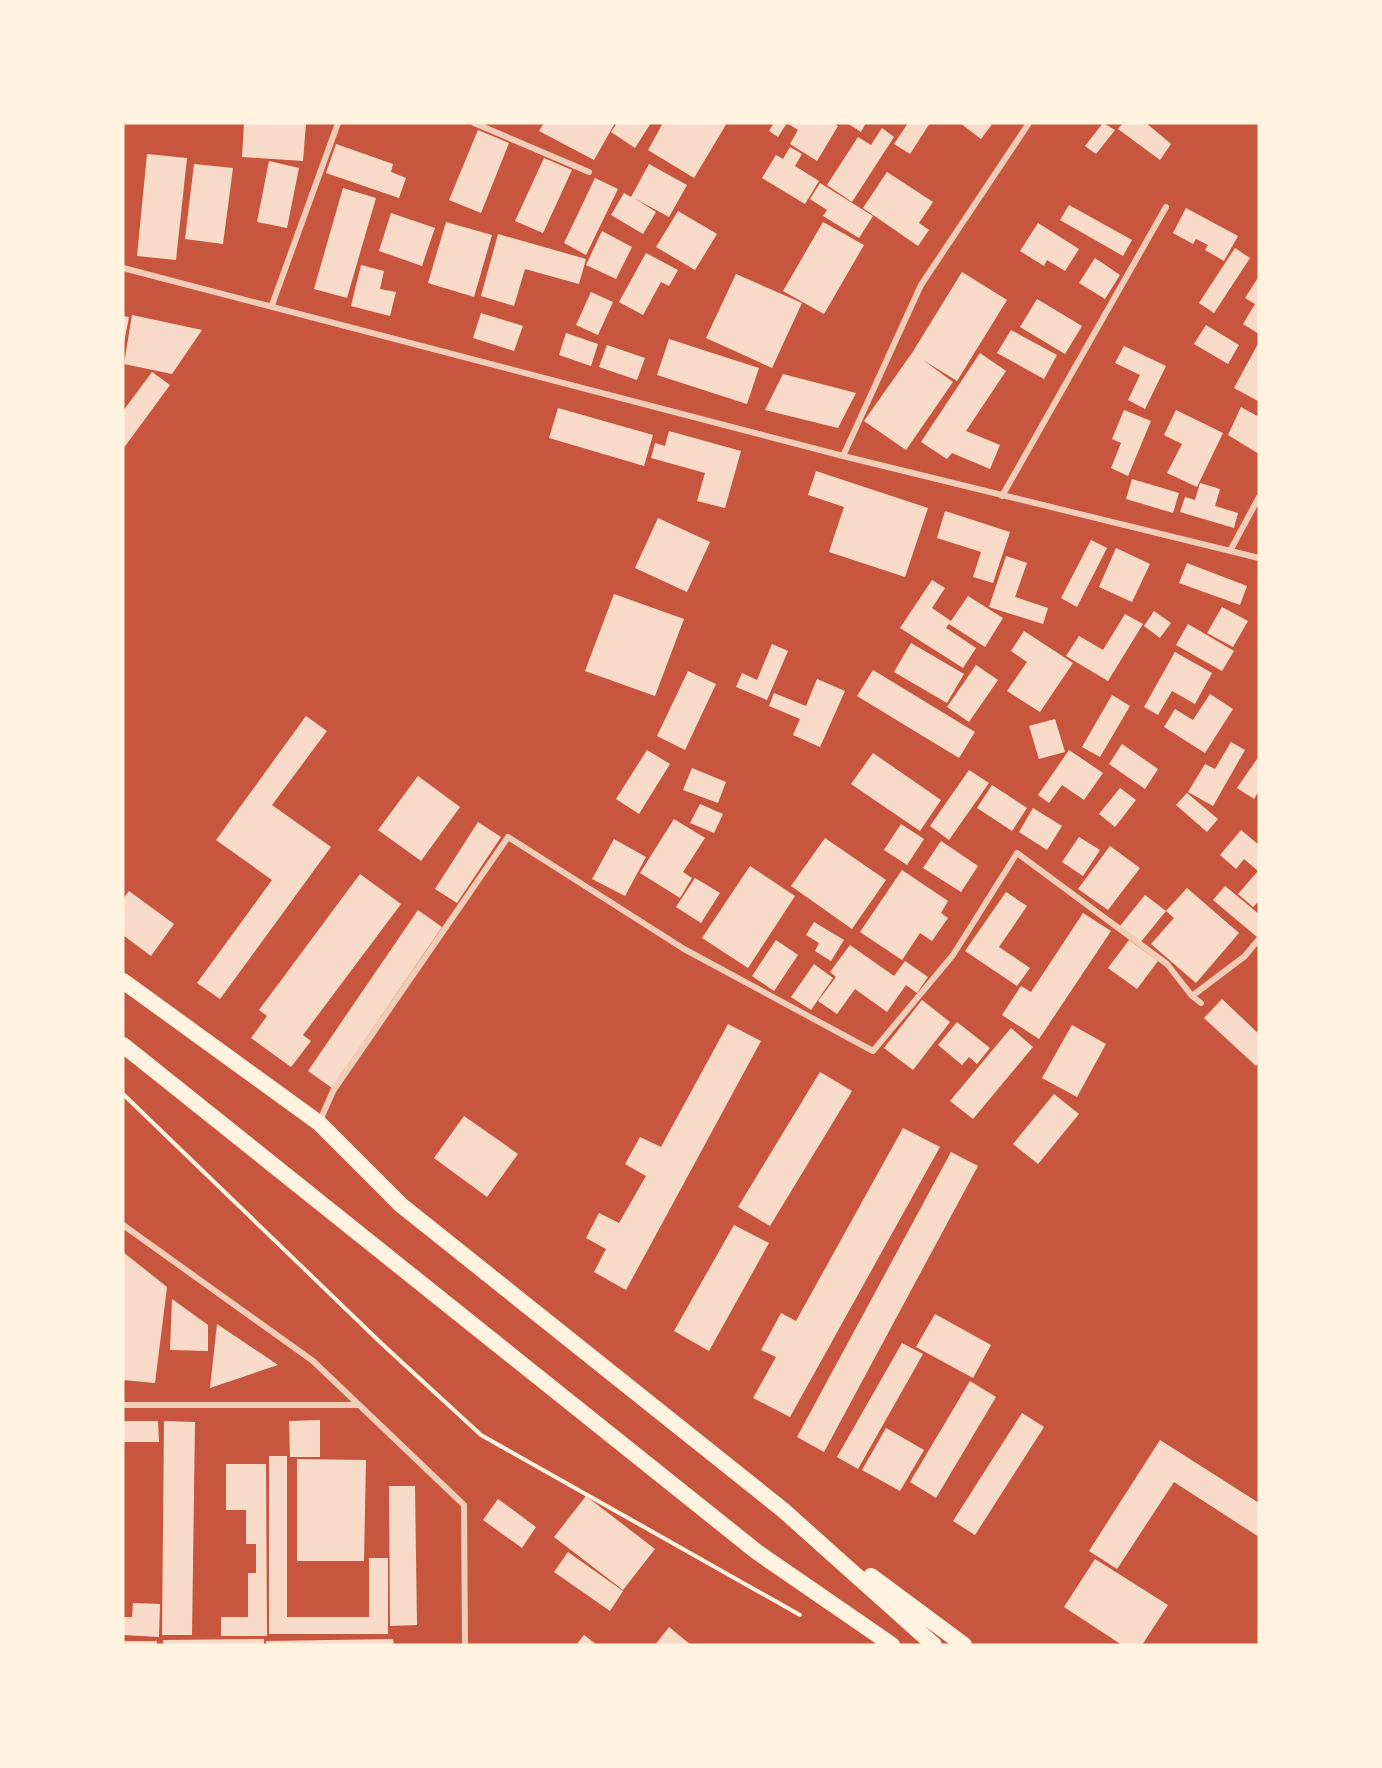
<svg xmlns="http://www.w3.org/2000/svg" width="1382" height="1768" font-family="'Fira Sans',sans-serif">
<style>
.building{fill:#f7dbc8}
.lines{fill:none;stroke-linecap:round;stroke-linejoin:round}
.path{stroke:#fff3e0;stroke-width:4}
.minor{stroke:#f1ccb7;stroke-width:6}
.trunk{stroke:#fff3e0;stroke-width:16}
</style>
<rect width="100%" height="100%" fill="#c8553d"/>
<path class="building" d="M244,123h62l-3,38 -61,-4z
M544,123h71l-21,37 -55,-29z
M617,123h34l-16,25 -24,-16z
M663,123h64l-33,55 -46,-28z
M774,123h59l5,3 -21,35 -27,-17 8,-14 -11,-7 -9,14 -9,-6z
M847,123h19l-5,9z
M908,123h22l-20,31 -16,-10z
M960,123h33l-12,16z
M1103,123l12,7 -19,24 -11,-8z
M1123,123h23l25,21 -11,16 -42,-31z
M882,128l12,9 -42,65 -25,-17 31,-48 13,8z
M478,130l31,13 -28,70 -32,-13z
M336,144l57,20 -2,8 15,6 -7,20 -73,-25z
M790,147l12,7 -7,12 24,15 -14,23 -43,-26 14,-23 7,4z
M147,154l40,4 -11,102 -39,-4z
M544,158l28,12 -29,63 -28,-12z
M269,161l30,7 -12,60 -30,-6z
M194,164l39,4 -10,76 -38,-5z
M649,164l38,21 -18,32 -35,-19 22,14 -13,22 -32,-19 13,-22 7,4z
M887,172l46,30 -14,21 10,7 -11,16 -55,-38z
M595,178l23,11 -32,66 -22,-12z
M820,183l53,33 -14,22 -36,-22 4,-6 -17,-11z
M343,188l33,10 -29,100 -33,-9z
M1069,205l63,35 -9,16 -63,-36z
M1186,208l52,28 -14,25 -19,-11 3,-5 -12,-6 -3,5 -20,-11z
M678,211l39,23 -22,36 -39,-23z
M391,213l44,15 -13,38 -43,-15z
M446,222l46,13 -18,62 -46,-14z
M823,222l41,23 -40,69 -41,-23z
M1038,223l41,26 -14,22 -18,-11 -3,6 -24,-15z
M602,231l30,16 -16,32 -30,-14z
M498,234l88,25 -7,25 -54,-15 -11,37 -33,-10z
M1235,248l15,10 -36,55 -15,-10z
M646,253l32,17 -9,16 -8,-4 -18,33 -24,-13z
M1095,258l25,17 -15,24 -26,-16z
M361,265l23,6 -4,18 16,3 -6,24 -39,-10z
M962,272l45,28 -50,81 -34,-21 30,22 -47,68 -42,-29 48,-68z
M736,274l66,29 -30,65 -66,-30z
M1259,276v58l-16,-10 12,-20 -10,-6z
M591,292l22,10 -15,33 -22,-10z
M1037,299l45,27 -17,28 -45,-27z
M481,313l42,13 -9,25 -41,-13z
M132,315l70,15 -30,44 -48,-10z
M123,316l6,1 -5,26h-1z
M1206,325l33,20 -11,19 -34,-20z
M1011,330l46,25 -13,24 -47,-26z
M566,333l32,11 -7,22 -32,-11z
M669,339l90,29 -12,36 -90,-29z
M1259,342v57l-1,2 -24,-13z
M607,345l38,13 -8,22 -38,-13z
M1124,346l42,20 -21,43 -17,-9 12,-25 -25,-12z
M980,353l26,18 -40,60 34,14 -10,24 -38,-16 -5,6 -26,-17z
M152,372l18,13 -47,64v-38z
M783,374l73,19 -18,35 -73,-18z
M1241,407l18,10v37l-31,-19z
M558,408l95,27 -9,31 -95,-28z
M1124,410l27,11 -23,55 -17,-8 10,-25 -9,-4z
M1176,410l47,23 -26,54 -30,-14 15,-29 -18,-9z
M669,431l72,20 -16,57 -28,-7 8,-28 -54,-15 4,-15 10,3z
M816,471l112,37 -23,69 -76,-25 15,-45 -36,-12z
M1132,479l47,14 -6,20 -47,-14z
M1200,483l20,6 -5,17 23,7 -4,15 -54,-16 5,-15 10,3z
M945,511l65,21 -17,51 -20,-6 8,-25 -44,-14z
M658,518l52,24 -23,50 -52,-24z
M1091,540l16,8 -30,59 -16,-9z
M1116,548l34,16 -18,38 -33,-15z
M1006,556l21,7 -12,34 33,11 -5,16 -54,-17z
M1187,563l60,23 -7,19 -61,-22z
M932,580l13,8 -13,20 19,13 -5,7 30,20 -13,20 -63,-40z
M614,594l70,25 -29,77 -70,-25z
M968,596l35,22 -18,29 -36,-23z
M1222,607l26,14 -15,26 -26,-14z
M1154,611l17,12 -11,15 -16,-12z
M1125,614l18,10 -35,57 -42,-25 13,-20 24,14z
M1188,624l46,27 -12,20 -46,-26z
M1024,631l49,32 -33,49 -33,-21 20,-29 -16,-11z
M911,643l53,31 -17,29 -53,-31z
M772,644l16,7 -21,49 -31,-13 6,-14 15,7z
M1175,652l37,21 -17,31 -23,-13 -14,24 -14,-8z
M976,665l22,15 -29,42 -22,-15z
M873,670l102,62 -16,26 -102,-62z
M688,671l28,13 -31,66 -28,-14z
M817,679l28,12 -25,56 -27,-12 7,-16 -31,-13 5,-13 32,13z
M1210,694l23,15 -28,44 -41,-26 11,-18 18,11z
M1112,695l18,11 -30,51 -18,-10z
M306,716l21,15 -55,74 59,42 -111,152 -23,-16 75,-103 -56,-40z
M1055,719l10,33 -26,7 -10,-33z
M1231,742l14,8 -32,56 -25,-14 17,-28 10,5z
M1122,744l36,25 -13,20 -36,-25z
M647,750l23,14 -31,50 -23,-15z
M1069,750l34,23 -19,27 -22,-15 -13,18 -11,-8z
M873,753l68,47 -21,31 -69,-47z
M1259,756v35l-5,8 -17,-11z
M692,768l34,14 -8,21 -35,-13z
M969,770l20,13 -40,57 -19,-14z
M418,776l42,31 -39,54 -43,-31z
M992,785l35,23 -15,23 -35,-23z
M1120,788l16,12 -21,27 -16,-13z
M1187,793l31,26 -11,13 -31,-27z
M700,804l23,10 -9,19 -24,-10z
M1033,808l29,18 -15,24 -28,-18z
M674,819l31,19 -22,34 9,6 -12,20 -40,-25z
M478,822l23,15 -44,66 -22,-14z
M901,824l23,15 -17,26 -23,-15z
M1241,830l18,15v56l-6,6 -15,-13 20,-23 -14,-12 -8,10 -16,-14z
M1079,837l21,13 -17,26 -21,-14z
M825,838l61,42 -34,49 -61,-43z
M614,839l32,18 -21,39 -33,-17z
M941,841l37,25 -17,26 -38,-24z
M1110,846l30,22 -32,42 -30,-21z
M750,866l45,30 -47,72 -46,-30z
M902,870l46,31 -7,12 7,5 -16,23 -12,-8 -18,27 -42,-28z
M360,874l41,30 -98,131 8,6 -20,26 -40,-29 16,-22 -8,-6z
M695,878l25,15 -19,30 -25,-16z
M1225,886l34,28v20l-2,3 -44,-37z
M1187,888l52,45 -43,50 -45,-39 23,-26 -8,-7z
M129,891l45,33 -23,32 -28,-21v-36z
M1006,892l21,14 -28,41 31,21 -13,18 -52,-35z
M1145,895l21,16 -26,32 -20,-17z
M418,910l24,17 -110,161 -24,-17z
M1083,913l28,18 -72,108 -37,-24 19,-29 10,6z
M814,922l30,18 -13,21 -16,-10 4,-8 -13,-8z
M776,940l22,15 -24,36 -22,-15z
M1129,940l29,21 -21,28 -29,-21z
M850,945l44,31 11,-15 23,16 -11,16 -11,-8 -19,27 -32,-23 -18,25 -19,-13 18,-24 -6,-5z
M814,964l19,14 -22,32 -20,-13z
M1222,999l37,35v28l-3,4 -52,-48z
M922,1000l28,22 -37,48 -29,-22z
M957,1022l33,26 -13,16 -8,-7 -7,8 -24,-20z
M728,1024l33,17 -135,249 -32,-18 12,-23 -20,-11 13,-25 20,10 27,-47 -21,-12 15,-27 21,10z
M1072,1025l34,19 -29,53 -35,-19z
M1011,1028l22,19 -60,72 -23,-18z
M820,1072l32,19 -82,135 -32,-19z
M1054,1094l25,20 -41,50 -25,-20z
M464,1116l54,38 -31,43 -53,-39z
M903,1128l37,19 -150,270 -37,-19 23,-41 -15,-7 20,-37 15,8z
M951,1152l27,14 -154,286 -27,-15z
M734,1225l35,18 -60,108 -35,-20z
M123,1252l44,35 -12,96 -32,-3z
M172,1299l36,26v26l-38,-1z
M935,1314l56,31 -18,33 -57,-31z
M217,1324l61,41 -68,23z
M902,1343l21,11 -65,115 -21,-12z
M970,1381l26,16 -60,101 -26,-16z
M1022,1413l22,14 -69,108 -22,-14z
M320,1420v37h-30l-1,-36z
M123,1421h35l1,21h-36z
M164,1421l31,1 -3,213h-30z
M886,1428l38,22 -24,41 -38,-21z
M1160,1440l99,63v34l-85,-55 -57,87 -28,-18z
M269,1456h18v161h82v-59h19v76h-119z
M297,1459l69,1 -2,101h-67z
M226,1464h40l1,172h-46v-19h27v-44h8v-29h-10v-34h-20z
M389,1486h26l2,139 -27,1z
M586,1496l69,53 -32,41 -69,-53z
M498,1499l38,28 -14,21 -39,-28z
M568,1552l55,39 -13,20 -56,-39z
M1095,1559l73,46 -26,40h-20l-58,-38z
M133,1603l27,1 -1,33 -36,-2v-18h9z
M669,1627l22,18h-36z
M584,1635l13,10h-21z
M264,1639v6h-101v-5z
M393,1639l1,6h-128v-4z
M123,1641h34v4h-34z"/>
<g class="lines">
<path class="path" d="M123,1094l258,249 100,92 319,180"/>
<path class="minor" d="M474,123l115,49
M123,268l720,188 416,102
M272,305l66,-182
M843,456l78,-171 108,-162
M1002,496l164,-289
M1230,551l29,-54
M1192,996l9,7
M319,1123l14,-32 175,-254 176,112 189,102 80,-96 64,-102 150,111 25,32 53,-40 14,-17
M123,1225l190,136 151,144 1,140
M123,1405h236"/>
<path class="trunk" d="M123,981l196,142 82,82 382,305 151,135
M123,1045l634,507 135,93
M871,1576l93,69"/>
</g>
<rect width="1382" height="1768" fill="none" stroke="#fff3e0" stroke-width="249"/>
</svg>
